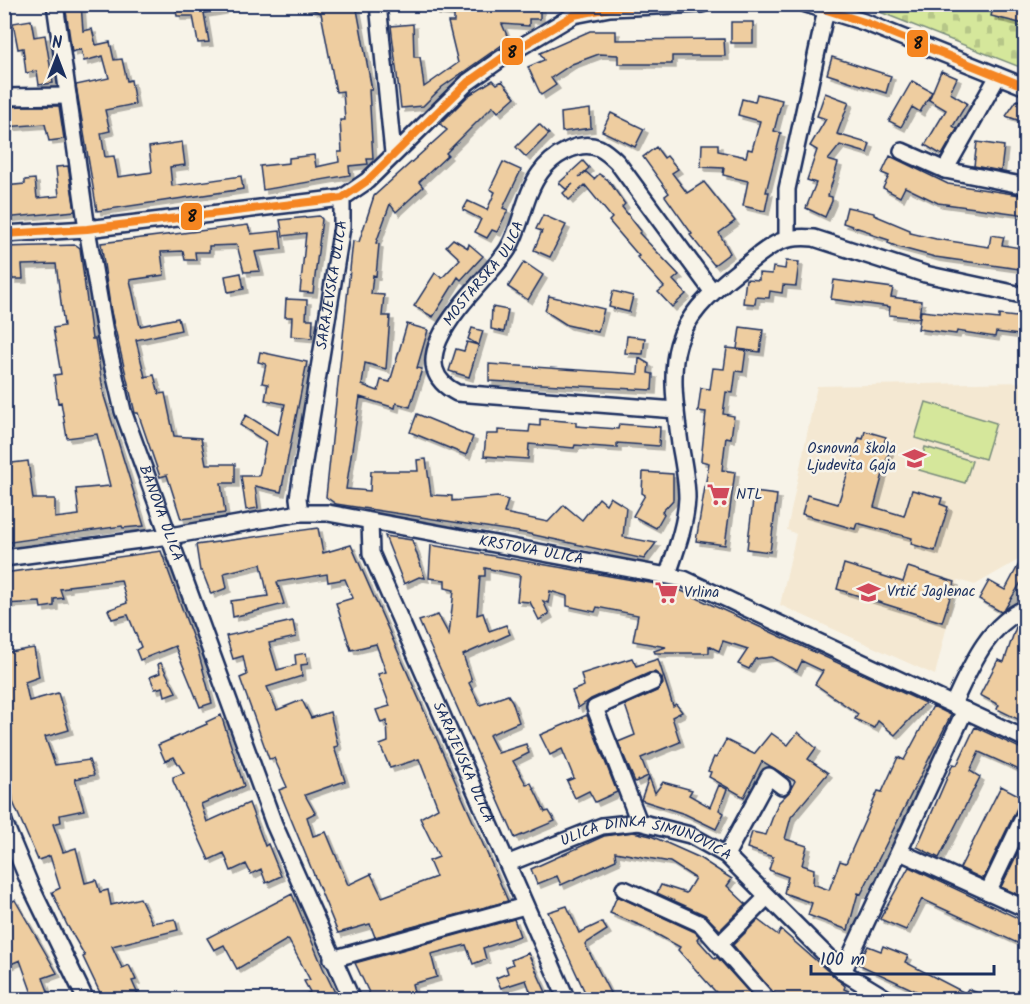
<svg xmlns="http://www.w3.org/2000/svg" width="1030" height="1004" font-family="Kalam,sans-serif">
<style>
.built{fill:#f4e8d2}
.cemetery{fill:url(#cemetery-stones);stroke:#788b7c;stroke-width:1.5}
.park{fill:#d5e79b;stroke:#788b7c;stroke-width:1.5}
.building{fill:#eecda0;stroke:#1b2f5e;stroke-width:1.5;filter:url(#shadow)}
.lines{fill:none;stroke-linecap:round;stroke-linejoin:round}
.street-casing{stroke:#1b2f5e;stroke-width:20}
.street{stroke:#f7f3e8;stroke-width:15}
.bus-1-casing{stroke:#f7f3e8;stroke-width:12}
.bus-1{stroke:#f58520;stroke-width:8}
.labels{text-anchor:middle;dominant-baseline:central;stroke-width:5;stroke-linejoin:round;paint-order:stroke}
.street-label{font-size:15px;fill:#1b2f5e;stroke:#f7f3e8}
.poi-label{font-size:15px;fill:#1b2f5e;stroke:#f7f3e8;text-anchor:start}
.line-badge{stroke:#f7f3e8;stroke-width:2}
.pale-badge-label{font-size:16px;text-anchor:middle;font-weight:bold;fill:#111}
</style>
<defs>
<pattern id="cemetery-stones" width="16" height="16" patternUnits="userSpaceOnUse" patternTransform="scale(1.5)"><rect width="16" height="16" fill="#d5e79b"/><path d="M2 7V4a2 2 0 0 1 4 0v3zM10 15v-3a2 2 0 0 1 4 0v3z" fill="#b6c688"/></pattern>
<filter id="shadow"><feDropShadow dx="4" dy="4" stdDeviation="0" flood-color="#0004"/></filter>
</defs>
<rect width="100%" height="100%" fill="#f7f3e8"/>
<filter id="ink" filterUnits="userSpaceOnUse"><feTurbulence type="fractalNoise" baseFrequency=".0167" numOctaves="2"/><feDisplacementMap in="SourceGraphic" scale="12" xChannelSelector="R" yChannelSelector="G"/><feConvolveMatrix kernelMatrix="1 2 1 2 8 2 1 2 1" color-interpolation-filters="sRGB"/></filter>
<g filter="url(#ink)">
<path class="built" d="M1025,382v174l-50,29 -17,-5 -23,95 -155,-70 16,-71 -9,-4 30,-144z"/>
<path class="cemetery" d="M862,5h163v64z"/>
<path class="park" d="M926,402l70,21 -11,36 -70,-21z
M925,447l47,14 -7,22 -46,-13z"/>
<path class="building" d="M65,4h16l2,27 9,-2 4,16 14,-3 4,18 8,-1 5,22 4,-1 4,24 -30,6 5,21 -9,2 4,24 9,-1 4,21 34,-5 -3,-25 33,-5 3,23 -15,2 2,19 69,-10 2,13 -146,22 -21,-126 33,-7 -6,-22 -19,5 -3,-12 -9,3z
M175,4h47l1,6 -19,3 5,29 -11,1 -5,-27h-16z
M300,4h56l16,86h-3l4,69h-6l1,5 -19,2 1,9 -87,15 -3,-24 29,-3v-5l25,-3 2,12 23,-5 -1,-10h4l-2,-32h5l-2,-29 -7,1 -15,-79z
M435,4l105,2v13h-11v7l-27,-2 7,16 -67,47 -19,19 -22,2 -10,-82 22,-2 1,33h6l4,30 34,-24 -10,-41h6v-9l-19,-2z
M994,4h32l-2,20 -33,-8z
M31,20l3,17 11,-2 8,48 -14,2 -2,-14 -11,2 -3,-25 -5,1 -5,-26z
M731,22h22v21h-22z
M590,31h26v9l108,-1 1,17h-53v8h-54v-9l-19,-1 -27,10 -21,14 5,7 -15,10 -13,-28 16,-7 -4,-7z
M832,57l59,19 -5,17 -59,-19z
M941,71l16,7 -7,15 17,10 -14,23 4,3 -15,26 -17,-10 21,-35 -17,-10z
M493,80l4,4 5,-3 13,16 -17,15 -5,-6 -47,47 2,2 -29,27 4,5 -27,25 -6,-8 -14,39 3,1 -3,32 -3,-1 -2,19 13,1 -2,21h8l-4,53 -21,-6 -3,22 16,6 3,-11 9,2 17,-58 21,6 -11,38 5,1 -12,38 -14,-4 -1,5 -35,-11 -14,92 24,2 1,-20h47l-1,-11 9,-1 5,36 21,1v5l46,-4 10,3 -4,13 44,9 16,-17 18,15 17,-22 7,6 4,-7 16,10 -3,30 33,6 -12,16 -119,-26 -189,-29 -10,-7 27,-256 6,1 15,-46 73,-66 -7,-6 29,-29z
M912,81l20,11 -12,20 -8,-5 -11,20 -12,-6z
M825,93l24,9 -12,32 33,10 -3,9 -27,-8 -12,15 10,3 -10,33 4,1v4l-7,16 -19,-9 10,-25 -9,-3 10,-30 -7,-4 16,-27 -9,-3z
M757,94l25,6 -8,31 7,2 -15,59h3l-4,19 -22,-5 5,-25 -25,-6 1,-7 -23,-1 1,-23h16v7l28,6 2,-8 4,1 8,-29 -22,-6 4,-16 13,3z
M1017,100l9,3v20l-20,-7z
M24,106h35l5,33 -15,2 -4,-17 -41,3v-20z
M590,109l1,19 -29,4 -1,-19z
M611,113l33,16 -9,18 -33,-16z
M539,124l10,10 -23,23 -10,-10z
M977,142l27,4 -3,25 -27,-5z
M656,147l8,11 3,-2 11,13 -6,4 15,20 17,-11 31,39 -16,12 11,20 -16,12 -24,-30 2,-1 -27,-38 4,-3 -26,-36z
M890,156l58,28 78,12v19l-88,-12 -33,-16 -5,10 -17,-9 6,-12 -7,-3z
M583,161l6,7 -10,9 7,-5 8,7 5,-5 9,6 17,24 -3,3 19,24 -2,2 40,42 -6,5 13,14 -14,13 -14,-15 6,-5 -27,-30 2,-1 -30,-35 3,-3 -27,-33 -16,15 -6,-7 10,-9 -7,5 -7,-6z
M503,162l18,8 -18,38 5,2 -11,22 -5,-2 -5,8 -12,-6 6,-13 -18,-9 5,-9 19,9 8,-18 -5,-3z
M68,166l7,45 -71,7v-32l21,-2v-4l10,-1 2,19 22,-2 -3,-29z
M847,207l27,6v2l36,15v3l26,6 53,8 2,-12 13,2 -2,8 24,4v21l-91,-13 -37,-10 -10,-4 1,-3 -19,-6v-2l-27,-9z
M543,215l23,10 -16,32 -16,-7 8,-19 -6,-2z
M319,216l3,3 -9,74 -13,-1 6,-59 -23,3 -3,-16z
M248,225l3,9 29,-3 2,18 -27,3 5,19 -16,1 -7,-27 -28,1v6h-14l1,8h-11l-2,-9 -22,1 3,23 -34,5 10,46 38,-8 3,12 -45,10 9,37 9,-2 5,19 6,-1 9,43 27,2 5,26h29v19h-14l4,30 -44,6 -14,-44 -7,2 -22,-64h-3l-24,-101 -10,-69z
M453,239l15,9 1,-4 14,12 -22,24 -3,-3 -25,40 -19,-11 21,-33 7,5 18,-19 -14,-13z
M76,245l4,3 12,91h3l9,57 40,130 -21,2 -1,-2 -118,17v-79l24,-3 5,38h22v19l24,-3 -3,-26 34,-3 -13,-52 -30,4 -6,-36 -3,1 -4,-28 7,-1 -8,-46 11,-2 -8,-62 -34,1 1,14h-11v-3h-8v-29z
M786,261l13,1 -3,24 -13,-1 -1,8 -12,-2 -1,7 -13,-1 -1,7 -12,-1 3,-24 13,1v-7l13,1 1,-7 12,2z
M524,262l19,13 -15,25 -20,-13z
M241,273l3,16 -16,3 -3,-16z
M834,280l59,8 -2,9 30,4 -2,17 -30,-3 1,-8 -59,-8z
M613,291l20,5 -4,16 -20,-5z
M549,296l55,13 -6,23 -31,-7 -22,-14z
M286,299l21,1 -1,19h7l-1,19 -21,-2 1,-19h-7z
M492,307l16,3 -4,22 -13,-3z
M921,311l78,8v-4l27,3v18l-30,-4 -1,5 -38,-6 -1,3 -38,-5z
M740,327l23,3 -3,22 -23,-3z
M472,328l11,3 -14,46 -20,-6 7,-22 8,2 3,-9 11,3 -10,-6z
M627,336l18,2 -2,16 -18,-1z
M727,348l19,2 -3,22 -7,-1 -3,22 -7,-1 -3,22 11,2 -3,22 -5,-1 -4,33 13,2 -10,73 -29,-4 13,-78 -8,-2 5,-49 -8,-1 3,-23 9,1 3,-21 11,1z
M260,352l47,10 -26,130 -26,-6 3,22 -12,2 -5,-34h18l7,-34 -26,-17 6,-10 32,20 7,-31 -20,-4 3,-16 -6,-1 4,-19 -8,-2z
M639,358l10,6 -1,9 5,1 -1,16 -163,-9v-17l149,10z
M417,414l56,23 -7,18 -56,-23z
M540,419l36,3v4l42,3 1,-5 41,3 -1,19 -42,-3v5l-42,-3 -1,3 -45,-4 -1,15 -44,-3 2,-22h12v-4l31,2 1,-7 10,1z
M865,431l21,6 -3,9 7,2 -16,59 30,9 8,-26 30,8 -2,6 8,3 -13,44 -24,-7 1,-6 -55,-15 -2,6 -53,-15 5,-19 31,9 21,-66 4,1z
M643,472l30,2v26l-11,12 2,2 -8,14 -23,-12 12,-21 -3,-2z
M754,492l23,3 -7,57 -23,-3z
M318,528l5,25 28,-8 157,356 -133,36 -5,-13 -32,9 -59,-143 8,-3 -13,-29 -5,1 -29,-81 7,-3 -4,-19 -10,3 -7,-23 67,-15 3,16 -27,6 8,27 19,-5 -1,-10 11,-2 2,11 -7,1 1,11 -35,11 10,23 25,-10 9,18 19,-6 8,34 -4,1 11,34 -40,14 10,18 -8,4 6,19 13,-4 22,53 23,-11 11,23 54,-20 -7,-16 10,-4 -19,-39 18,-10 -19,-49 -29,9 -10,-23 8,-3 -1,-21 -6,2 -5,-13 14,-4 -12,-32 8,-2 -10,-28 -25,6 -15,-47 17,-5 -8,-19 -17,3 -1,-8 -50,8 7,22 -51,13 -2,-16 37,-5 -7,-32 -37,9 3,15 -16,6 -9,-23h-2l-4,-26z
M385,536l27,4 13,38 -6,-1 -15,7z
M431,545l242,42 252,116 -30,32 -17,-14 -4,7 -19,-9 3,-5 -43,-30 8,-13 -21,-10 -5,10 -25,-14 -17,2 -6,10 -11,-5 10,-15 -25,-8 -4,10 -10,-5v7h-54l-1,-2 12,-4 -33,-6 5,-26 -41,-8 -2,5 -28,-6v-10l-17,-5 -2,12 -5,-2 6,13 -10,6 -9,-18 -13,-1 3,-26 -35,-7v8h-5l-3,39 6,-2 6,18 17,-6 4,9 -47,21 9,26 -3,2 11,22 28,-10 4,6 7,21 -30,13 9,18 28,-9 3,9 -16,8 13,23 5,-1 14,29 4,-1 6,10 -40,17 -96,-217 19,-6 11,20 5,-45 -9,-2v-8l-16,-2z
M161,551l38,104 13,48 -12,4 -25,-61 -35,14 -4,-10 5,-3 -13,-32 -16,4 -4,-9 19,-7 -6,-23 -53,6v2l-8,1 3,9 -9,1v7l-13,2 -1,-6 -36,2v-31z
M1026,551v23l-21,35 -4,3 -22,-13 10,-18 16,9z
M844,564l59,18 5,-15 47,15 -13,40 -105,-33z
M1016,627l10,4v92l-29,-14 2,-4 -19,-10 18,-35 6,2z
M34,648l5,29 -14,5 4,19 29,-8 11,37 -24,7 10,28 34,-5 5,15 -19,4 9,31 -24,5 1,7 -8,2 10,28 13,-4 9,35 11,-3 4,12 8,-2 3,15 29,-7 12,25 23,-4 3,11 -66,16 10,22 7,-3 7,15 -4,1 8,18h-37l-20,-42 2,-1 -18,-31 -15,-33 8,-4 -10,-32 -12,4 -25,-58 -2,-22 -7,-20v-107z
M632,658l4,8 22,-7 15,47 3,-2 6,8 -10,5 8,25 -39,16 7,18 -13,6 -17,-40 17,-7 -10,-30 32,-14 6,-7 -1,-6 -7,-6 -6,1 -58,26 -13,9 -6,-17 12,-5 -3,-12z
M161,663l15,29 -11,4 -2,-9 -8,2 -5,-12 10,-4 -2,-9z
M933,706l18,9 -90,179 -3,-1 -10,37 -40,-15 4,-12 -28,-10 4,-16 -19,-7 4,-13 -26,-9 5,-16 14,3 12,-32 11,-11 6,-11 -33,-20 -18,36 -35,-20 2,-5 -3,-1 6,-14 2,1 10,-18 28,14 17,-21 17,12 10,-13 18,16 -8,11 20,14 -37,44 -6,22 22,7 -5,19 12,4 -1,15 16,6 11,-29 6,2 32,-72 4,1 16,-35 6,3z
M221,715l23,71 -43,18 6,18 42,-19 16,43 3,-2 13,32 -15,7 -5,-14 -10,5 -5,-10 -15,7 -7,-18 -15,7 -36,-79v-4l11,-4 -10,-16 -9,4 -7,-16 49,-21 -1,-2z
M587,715l30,77 -22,10 -6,-11 -14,7 -8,-17 7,-3 -12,-29 -12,6 -10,-20z
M975,727l51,24v22l-47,-21 -9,19 10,6 -41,81 -22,-11 36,-83 4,1z
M649,777l6,16 8,-11 29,8 -3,5 21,12 9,-22 8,4 -8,21 5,3 -8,16 -31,-15 -44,-14z
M1001,786l25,13v3l-9,6 -34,71 -23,-11z
M633,832l18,4 47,21 34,22 -5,7 19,18 -26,26 -15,-15 -48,-22 4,-8 25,8 9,-15 -25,-16 -55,-10 1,8 -55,25 -4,-9 -20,8 -6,-15 73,-33z
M1026,836v62l-25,-11z
M909,867l117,55v25l-104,-48 -16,31 -26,-11z
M292,894l31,74 15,31h-41l13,-7 -6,-11 6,-1 -22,-41 -51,30 -13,-24 -10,5 -7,-12z
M617,896l78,36 4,4 -2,3 18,20 2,-2 38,42h-33l-44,-49 2,-3 -38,-21 -32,-13z
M15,900l42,73 -14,5 8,21h-17l-14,-39 -16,7v-62z
M567,906l12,27 23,-11 5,8 -22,14 28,55h-25l-40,-87z
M514,919l6,17 -37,12 3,11 -13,5 -7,-19 -35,9 6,23 -25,7 3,12 -9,3h-34l-17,-36z
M758,920l20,15 3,-5 64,56 -1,3 22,10h-39l-6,-6 -7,6h-36l-45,-54z
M868,946l13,5 2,-5 25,10 -3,6 60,31 3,-4 24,10h-59l-75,-35z
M528,953l21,46h-16l-7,-19 -25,8 -5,-10 12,-5 -2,-6 7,-3 -2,-4z"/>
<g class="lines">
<defs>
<g id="street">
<path id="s1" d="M55,4l32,225 19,109 17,73 151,413 78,176"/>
<path d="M378,4l15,149"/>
<path d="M806,4l58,18 162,65"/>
<path d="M4,97l64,-1"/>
<path d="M902,151l43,19 81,16"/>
<path d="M945,170l53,-94"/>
<path d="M4,234l83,-5 255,-31 25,-17 101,-99 34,-24 72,-43 36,-7 92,-4"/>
<path d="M787,237v-48l39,-179"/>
<path id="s2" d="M676,410l-219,-17c-67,-34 31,-111 51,-144 14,-23 16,-54 32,-76 11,-16 38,-34 59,-25 6,3 13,9 18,14l95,129"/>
<path id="s3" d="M300,513l-2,-15 44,-271v-29"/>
<path id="s4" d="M370,522l1,31 196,447"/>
<path id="s5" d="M4,558l166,-22 130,-23h28l356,66 342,160"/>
<path d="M668,574c8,-24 18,-50 19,-76 0,-18 -4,-36 -7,-54 -12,-89 -13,-119 62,-176 25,-19 37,-34 72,-30l111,36 101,22"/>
<path d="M953,704c17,-36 34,-79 73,-96"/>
<path d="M4,822l27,65 55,113"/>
<path d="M639,822l-44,-114 58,-26"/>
<path d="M900,852l126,57"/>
<path d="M726,855l43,-79 13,10"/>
<path id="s6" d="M509,863l93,-37 37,-4 51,13 36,20 117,117 46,28"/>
<path d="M624,889l77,35 67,76"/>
<path d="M988,892l38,-80"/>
<path d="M720,944l47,-47"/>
<path d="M332,959l193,-53"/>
<path d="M843,972l122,-262"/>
</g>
</defs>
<use href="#street" class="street-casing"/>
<use href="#street" class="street"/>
<defs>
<path id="bus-1" d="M808,4l56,18 162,65
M4,234l83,-5 255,-31 25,-17 101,-99 34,-24 72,-43 36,-7 80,-4"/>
</defs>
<use href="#bus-1" class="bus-1-casing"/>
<use href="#bus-1" class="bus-1"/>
</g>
</g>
<defs>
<symbol id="school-bare" viewBox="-9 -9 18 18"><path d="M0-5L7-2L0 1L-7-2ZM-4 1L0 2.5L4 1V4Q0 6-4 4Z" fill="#d1495b" stroke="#f7f3e8" stroke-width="2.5" paint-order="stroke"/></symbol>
<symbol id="supermarket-bare" viewBox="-9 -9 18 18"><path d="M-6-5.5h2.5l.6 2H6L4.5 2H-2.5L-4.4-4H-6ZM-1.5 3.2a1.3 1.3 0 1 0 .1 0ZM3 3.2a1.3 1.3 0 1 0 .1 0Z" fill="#d1495b" stroke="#f7f3e8" stroke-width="2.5" paint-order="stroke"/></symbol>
</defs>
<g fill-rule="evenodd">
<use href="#school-bare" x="898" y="442" width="33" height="33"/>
<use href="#supermarket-bare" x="702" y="478" width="33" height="33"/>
<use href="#school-bare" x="852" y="576" width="33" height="33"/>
<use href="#supermarket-bare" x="650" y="576" width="33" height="33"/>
</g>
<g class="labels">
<g class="street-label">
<text stroke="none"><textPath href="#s2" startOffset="364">MOSTARSKA ULICA</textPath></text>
<text stroke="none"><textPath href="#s3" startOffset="231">SARAJEVSKA ULICA</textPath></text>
<text stroke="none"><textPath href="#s1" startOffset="522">BANOVA ULICA</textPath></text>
<text stroke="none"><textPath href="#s5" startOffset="534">KRSTOVA ULICA</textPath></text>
<text stroke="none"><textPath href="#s4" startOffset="260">SARAJEVSKA ULICA</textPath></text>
<text stroke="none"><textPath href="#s6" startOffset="146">ULICA DINKA ŠIMUNOVIĆA</textPath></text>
</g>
<g class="poi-label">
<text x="896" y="449" text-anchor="end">Osnovna škola<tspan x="896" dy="17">Ljudevita Gaja</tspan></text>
<text x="736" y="495">NTL</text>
<text x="887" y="592">Vrtić Jaglenac</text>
<text x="684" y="593">Vrlina</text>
</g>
</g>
<g class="line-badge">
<rect x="906" y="29" width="23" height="29" rx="6" fill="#f58520"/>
<rect x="501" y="37" width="23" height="29" rx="6" fill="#f58520"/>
<rect x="180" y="202" width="23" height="29" rx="6" fill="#f58520"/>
</g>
<g class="pale-badge-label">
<text x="918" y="49">8</text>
<text x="512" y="58">8</text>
<text x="192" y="222">8</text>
</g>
<rect width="1030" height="1004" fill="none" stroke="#f7f3e8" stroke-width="24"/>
<rect x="12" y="12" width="1006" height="980" fill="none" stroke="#1b2f5e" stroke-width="2" filter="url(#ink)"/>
<g transform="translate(57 57)" stroke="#f7f3e8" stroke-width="4.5" paint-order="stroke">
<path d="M0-4.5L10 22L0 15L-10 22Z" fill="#1b2f5e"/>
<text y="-9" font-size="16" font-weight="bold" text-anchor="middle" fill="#1b2f5e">N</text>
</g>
<path d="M811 965v9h183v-9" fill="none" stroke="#1b2f5e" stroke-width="3"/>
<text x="820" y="965" font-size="18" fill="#1b2f5e" stroke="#f7f3e8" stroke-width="4.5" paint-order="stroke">100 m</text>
</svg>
